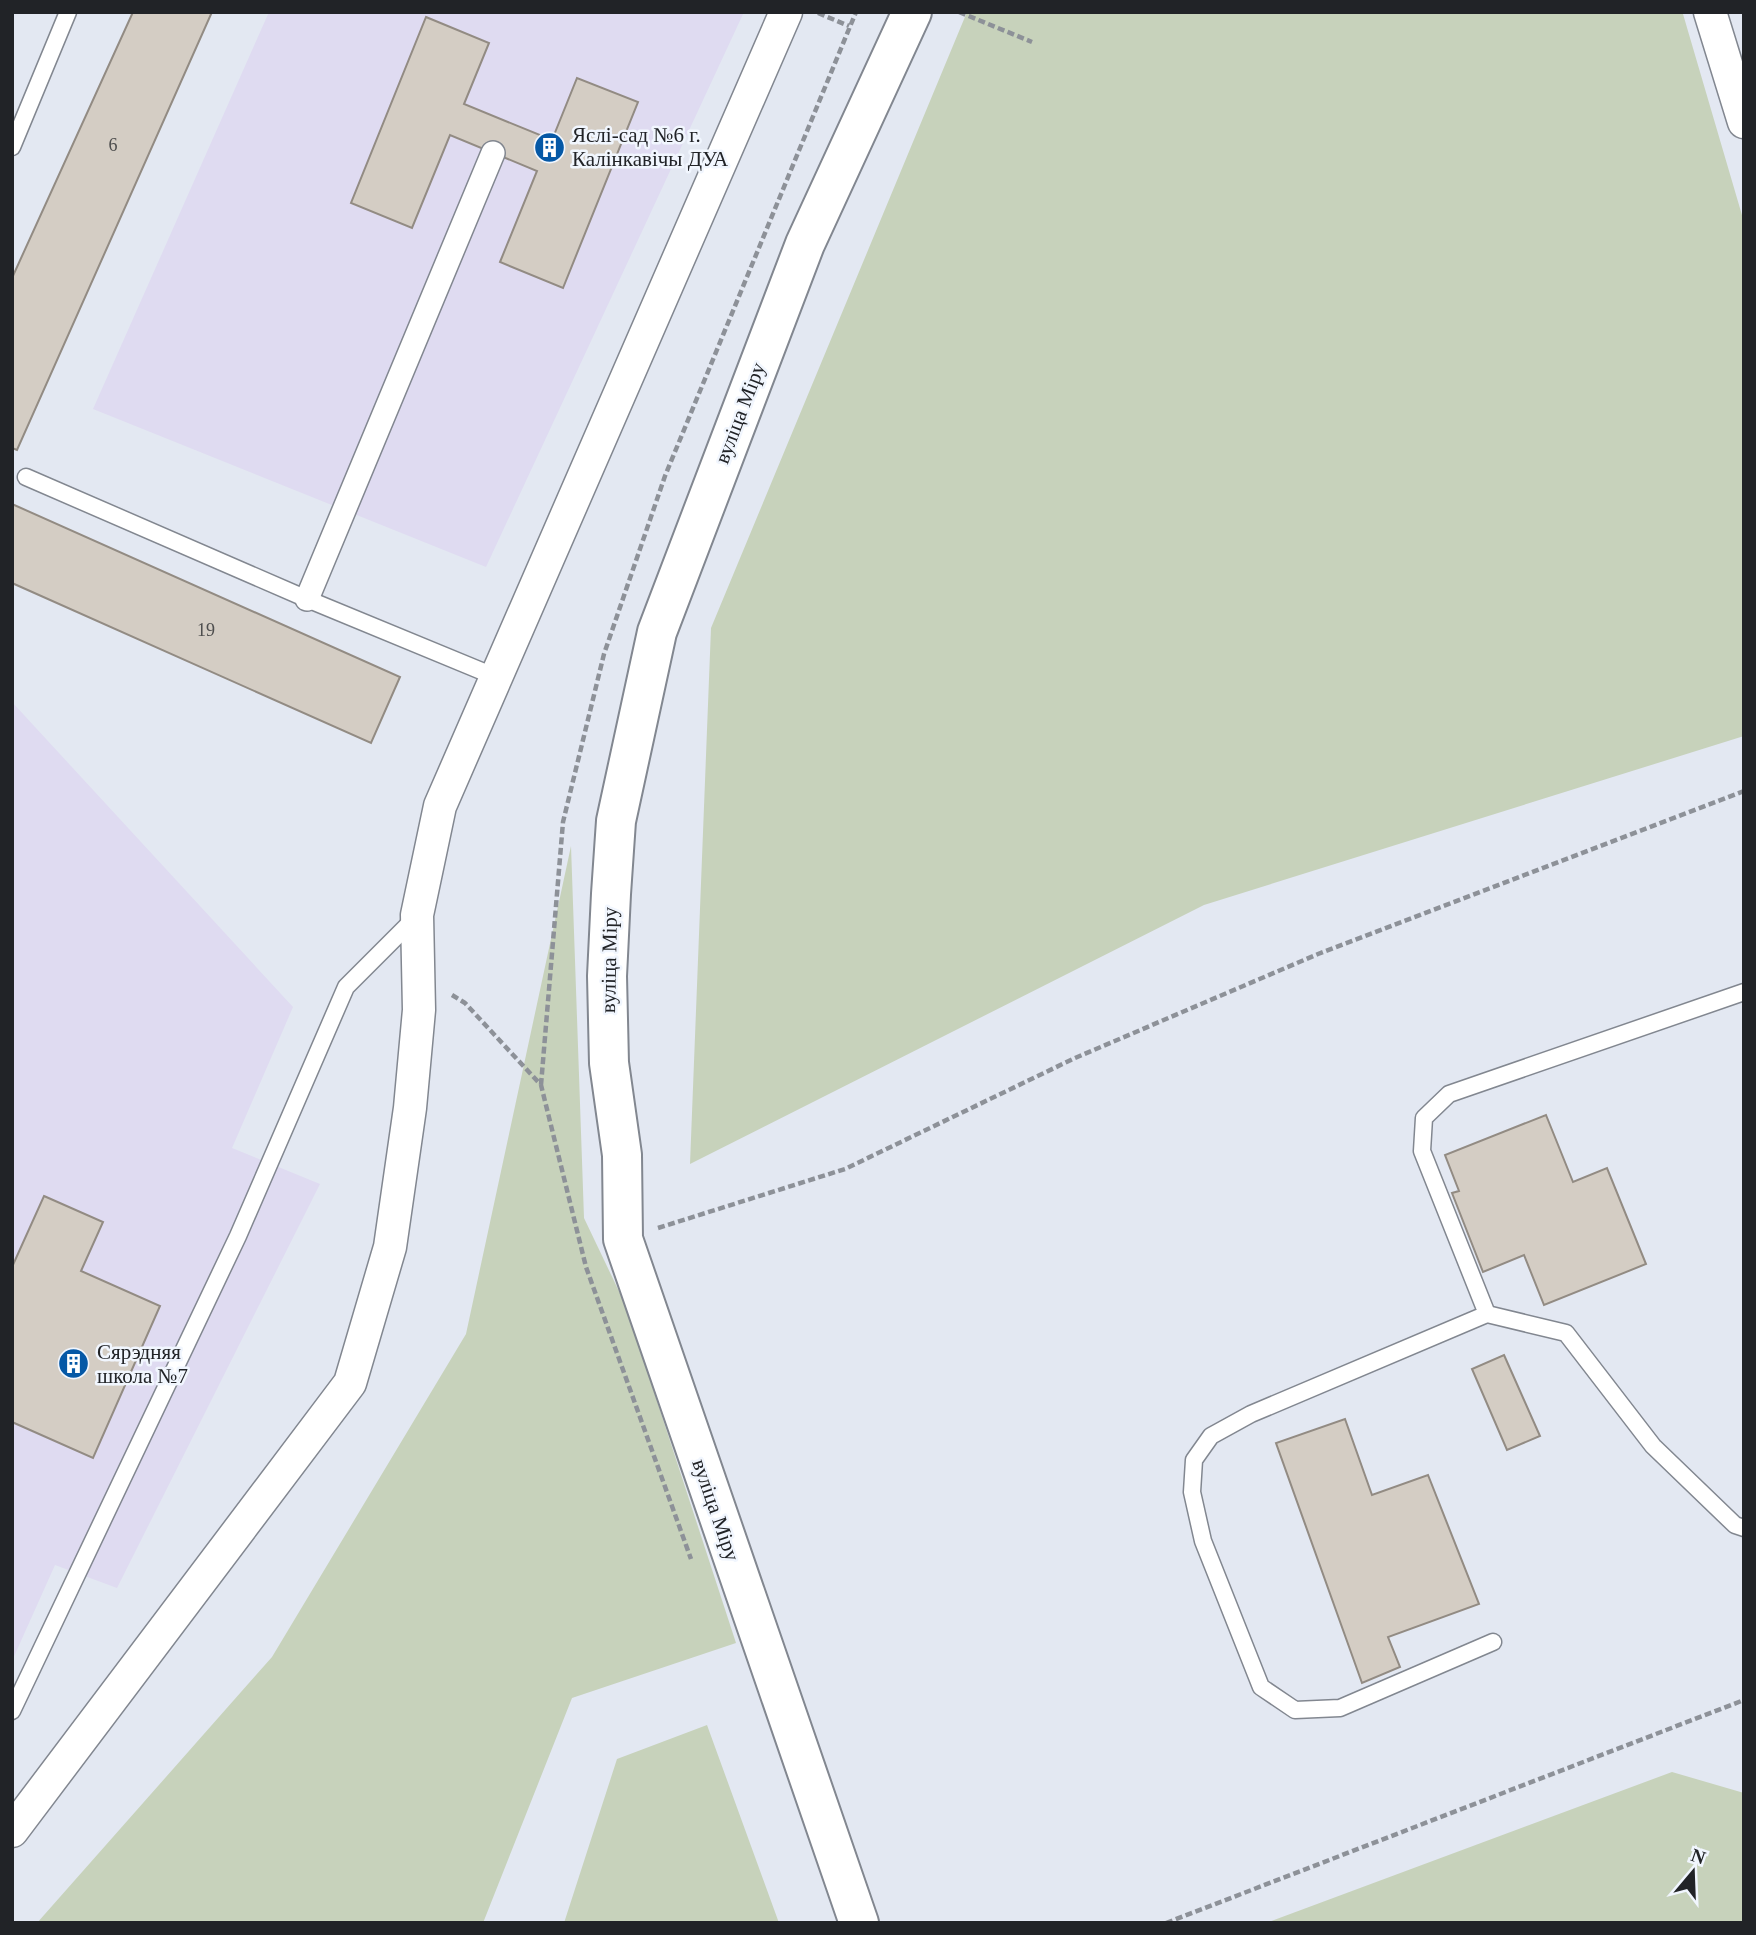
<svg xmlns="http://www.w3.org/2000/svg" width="1756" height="1935" font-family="Georgia,serif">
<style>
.education{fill:#dfdbf1}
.green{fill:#c7d2bb}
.building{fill:#d4cdc4;stroke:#928b83;stroke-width:2}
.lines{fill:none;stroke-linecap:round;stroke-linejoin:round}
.service-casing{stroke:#828790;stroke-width:19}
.pedestrian-casing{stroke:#828790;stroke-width:26}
.minor-casing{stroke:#828790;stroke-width:35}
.tertiary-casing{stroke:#828790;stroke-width:42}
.path{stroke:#8d9198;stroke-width:4.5;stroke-dasharray:7 3.5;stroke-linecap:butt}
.service{stroke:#fff;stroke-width:16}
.pedestrian{stroke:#fff;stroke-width:23}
.minor{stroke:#fff;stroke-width:32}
.tertiary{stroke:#fff;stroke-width:38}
.labels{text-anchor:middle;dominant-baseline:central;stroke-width:5;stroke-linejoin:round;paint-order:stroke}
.number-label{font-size:18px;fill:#4e4e4e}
.poi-label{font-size:21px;fill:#212327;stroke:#f1f6fe;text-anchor:start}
.street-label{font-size:21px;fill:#212327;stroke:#f1f6fe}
</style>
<rect width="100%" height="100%" fill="#e3e8f2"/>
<path class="education" d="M269,12h475l-258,555 -393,-158z
M12,702l281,305 -61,141 88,36 -203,404 -62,-23 -43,96z"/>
<path class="green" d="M967,12l716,2 61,208v514l-540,169 -514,259 21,-536z
M571,846l13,372 42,88 110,337 -164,55 -89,225h-446l235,-266 194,-323z
M707,1725l72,198h-215l53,-164z
M1672,1772l72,21v130h-478z"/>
<path class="building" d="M133,12h79l-195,438 -5,-2v-170z
M426,17l63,26 -25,61 88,36 25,-62 61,24 -75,186 -63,-26 37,-91 -87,-36 -38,93 -61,-25z
M12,504l388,173 -29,66 -359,-160z
M1546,1115l27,67 34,-14 39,96 -102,41 -20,-50 -41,17 -31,-79 7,-2 -14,-36z
M44,1196l59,26 -22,49 79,35 -67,152 -81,-36v-155z
M1504,1355l36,81 -33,14 -35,-81z
M1345,1419l27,76 56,-20 51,129 -91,33 12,30 -38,16 -86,-240z"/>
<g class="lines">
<defs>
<path id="service" d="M12,147l56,-135
M26,477l281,122 189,78
M1487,1314l79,19 87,113 82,79 9,3
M1493,1642l-153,66 -45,2 -34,-23 -58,-146 -11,-49 2,-32 17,-24 40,-22 236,-100 -65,-163 2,-33 25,-24 295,-102
M12,1711l226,-475 108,-249 70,-70"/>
<path id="pedestrian" d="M307,599l186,-446"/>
<path id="minor" d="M1710,12l34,110
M12,1831l338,-448 40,-136 20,-139 9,-98 -2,-95 23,-109 346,-794"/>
<path id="tertiary" d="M859,1923l-236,-684 -1,-84 -13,-92 -2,-87 4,-82 5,-73 41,-189 148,-388 107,-232"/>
</defs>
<use href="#service" class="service-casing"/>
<use href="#pedestrian" class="pedestrian-casing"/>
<use href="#minor" class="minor-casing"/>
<use href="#tertiary" class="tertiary-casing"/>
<path class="path" d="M959,12l73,30
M818,13l31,13
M452,995l13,8 76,82 45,182 105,292
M541,1085l22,-263 41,-168 61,-178 191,-464
M658,1228l187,-59 230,-111 243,-104 426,-163
M1166,1923l578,-223"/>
<use href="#service" class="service"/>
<use href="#pedestrian" class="pedestrian"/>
<use href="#minor" class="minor"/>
<use href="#tertiary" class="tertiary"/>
</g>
<defs>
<symbol id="building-disc" viewBox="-11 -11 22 22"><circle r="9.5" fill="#0558a6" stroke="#f1f6fe"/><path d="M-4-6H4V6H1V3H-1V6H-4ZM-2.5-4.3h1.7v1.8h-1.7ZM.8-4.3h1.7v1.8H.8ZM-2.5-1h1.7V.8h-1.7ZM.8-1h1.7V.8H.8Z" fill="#fff"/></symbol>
</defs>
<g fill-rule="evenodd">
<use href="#building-disc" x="532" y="130" width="35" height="35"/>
<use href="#building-disc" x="56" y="1346" width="35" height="35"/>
</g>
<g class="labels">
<g class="number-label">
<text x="113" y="145">6</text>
<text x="206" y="630">19</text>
</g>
<g class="poi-label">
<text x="572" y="135">Яслі-сад №6 г.<tspan x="572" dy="24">Калінкавічы ДУА</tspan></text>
<text x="97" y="1352">Сярэдняя<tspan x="97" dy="24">школа №7</tspan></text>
</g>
<g class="street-label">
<text transform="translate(740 413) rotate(-69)">вуліца Міру</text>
<text transform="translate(609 960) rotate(-89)">вуліца Міру</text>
<text transform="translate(716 1510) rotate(71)">вуліца Міру</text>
</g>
</g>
<rect width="1756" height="1935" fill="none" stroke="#212327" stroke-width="28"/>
<g transform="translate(1693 1872) rotate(19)" stroke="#f1f6fe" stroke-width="5" paint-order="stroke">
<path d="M0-5L12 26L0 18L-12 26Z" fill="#212327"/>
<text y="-10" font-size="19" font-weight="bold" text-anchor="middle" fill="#212327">N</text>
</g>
</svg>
